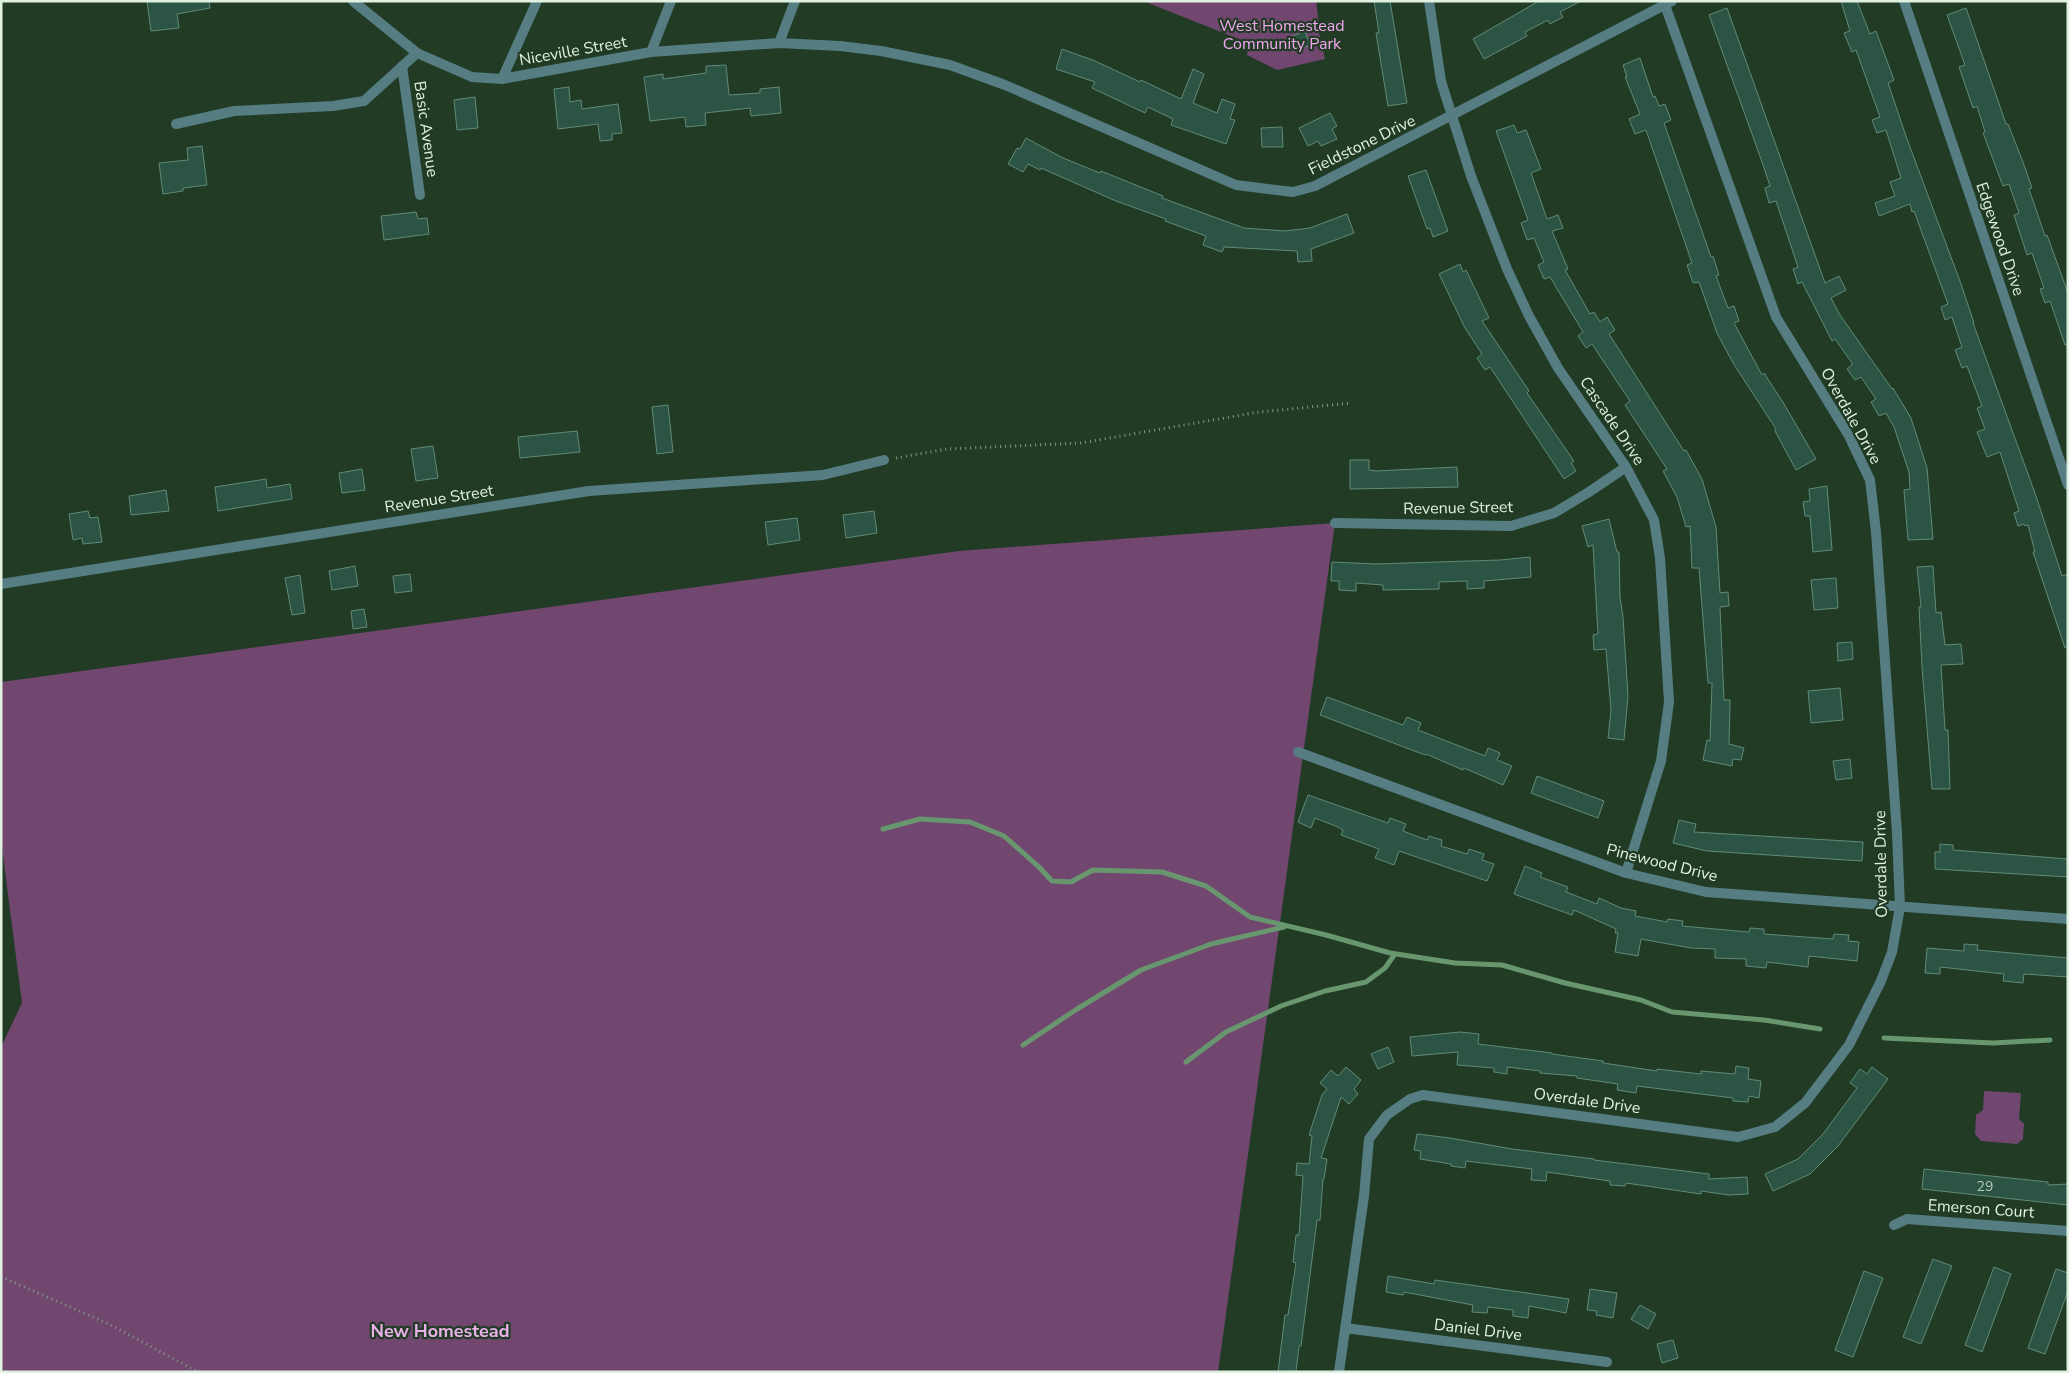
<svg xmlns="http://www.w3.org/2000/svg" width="2069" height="1373" font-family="'Nunito Sans',sans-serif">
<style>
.green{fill:#714770}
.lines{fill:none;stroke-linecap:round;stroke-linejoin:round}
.stream{stroke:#68966e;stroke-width:5}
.building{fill:#2c5444;stroke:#618a79}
.path{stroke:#849986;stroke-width:3;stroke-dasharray:1 4;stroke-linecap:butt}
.minor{stroke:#557d82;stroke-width:10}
.labels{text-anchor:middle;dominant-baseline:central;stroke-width:4.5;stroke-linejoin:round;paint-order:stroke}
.number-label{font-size:14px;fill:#b3c9ba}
.park-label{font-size:16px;fill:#f1a6f0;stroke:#213b24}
.street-label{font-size:16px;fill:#e0f0e1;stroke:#213b24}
.neighbourhood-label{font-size:18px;font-weight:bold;fill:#eab0e9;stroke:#213b24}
</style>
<rect width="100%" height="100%" fill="#213b24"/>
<path class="green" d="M1143,1h173l3,22 -2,1 8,35 -48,11 -30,-15 2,-12z
M1335,523l-117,849h-1217v-325l21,-44 -21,-163v-158l958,-131z
M1984,1091l37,2 -2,26 5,5 -1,15 -6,5 -36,-3 -6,-7 1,-19 7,-5z"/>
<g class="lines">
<path class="stream" d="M883,829l37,-10 50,3 34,14 35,31 13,14 19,1 22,-12 69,2 44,14 44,31 76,18 64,18 65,10 47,2 63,18 76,17 31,12 92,8 56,9
M1884,1038l109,5 57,-3
M1023,1045l54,-36 64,-39 70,-26 73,-17
M1186,1062l40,-30 55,-26 44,-15 41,-9 19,-14 10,-14"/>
</g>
<path class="building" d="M147,1h62l1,7 -33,6 2,14 -28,3z
M1374,1h16l17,102 -19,3 -12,-73h3z
M1539,1h42l-21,11 3,5 -13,7 -2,-4 -23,12 2,4 -43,23 -11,-20z
M1841,1h16l13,33 6,-3 18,49 -6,3 19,56 54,145 13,39h-1l63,173 26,80 6,-2v73l-3,1 -32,-96h2l-7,-27 -3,1 -1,-2 -6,2 -4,-13 5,-2 -19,-59 -13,5 -10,-25 8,-3 -8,-21 5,-2 -15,-40 -5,2 -7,-18 7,-3 -10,-30 -7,3 -4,-13 7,-3 -34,-93 -2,1 -2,-8 -31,12 -4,-13 20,-7 -5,-14 11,-4 -15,-48 -9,3 -5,-13 8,-3 -24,-67 -4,2 -8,-19 6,-2z
M1727,8l98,275 14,-7 7,14 -15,8 9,17 52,74 1,-1 18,30 16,50 6,71 -25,1 -4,-50 6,-1 -1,-17 -15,-45 -8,-14 -7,3 -8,-14 5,-3 -15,-22 -6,3 -8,-11 5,-4v-2l-17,-24 -3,2 -30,-59 -4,2 -5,-15 5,-2 -22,-66 -7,2 -4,-15 5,-2 -9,-27 -52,-144z
M1966,8l40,116h2l15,38 9,26 -3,1 16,47 2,-1 21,58v52h-3l-15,-44 -5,2 -5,-14 4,-1 -12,-35 -5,2 -13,-40 5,-2 -10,-29 -6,2 -20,-53 2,-1 -8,-26 -4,2 -14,-41 6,-2 -18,-50z
M1305,31l5,14 -12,5 -5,-14z
M1062,49l33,12 45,21 1,-2 40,19 12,-30 11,5 -11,29 24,10 5,-14 13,5 -5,15 5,1 -9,24 -55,-19 2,-6 -25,-12 -3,6 -53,-25 3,-6 -39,-13z
M1640,58l13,39 2,-1 4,10 6,-2 6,16 -7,3 47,134 2,-1 6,19 -3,1 12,32 6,-2 5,15 -5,2 28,52 2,-2 20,31 32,55 -20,11 -21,-39 1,-2 -43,-66 -16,-30 -18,-51 -6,1 -6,-18 5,-2 -46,-133 -11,4 -6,-15 11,-5 -15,-37h2l-4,-12z
M726,65l3,30 31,-2v-4l19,-2 2,26 -30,3 -1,-8 -45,5 1,12 -20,2 -1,-10 -35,4 -6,-44 19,-3v5l43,-6v-7z
M569,87l1,15 11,-2 1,9 36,-5 4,29 -10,1v6l-12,1 -2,-17 -40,5 -4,-40z
M475,97l3,31 -21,2 -3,-30z
M1330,113l7,13 -5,3 5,10 -16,7 -3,-5 -10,5 -9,-18z
M1514,125l3,8 9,-3 15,39 -10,4 16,46 11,-4 5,13 -11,3 16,38 -3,1 25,44 4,-2 6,10 7,-5 8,13 -6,4 75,117 2,-1 16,29 14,48 4,66 8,-1 1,14 -9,1 4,93h6v2l-1,42 15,4 -3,12 -8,-1 -1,7 -29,-6 4,-20 3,1 2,-58h-4l-9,-115h-7l-2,-42 -4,1 -9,-30 -14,-26 4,-2 -42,-64 5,-4 -38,-57 -6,4 -8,-12 5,-4 -33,-55 -6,2 -6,-14 6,-3 -10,-24 -7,2 -6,-17 7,-3 -32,-89z
M1282,127l1,20h-21l-1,-19z
M1026,138l37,20 37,15 1,-2 62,25 -1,2 82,30 41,3 25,-3 37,-14 7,19 -43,16 1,12 -14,1 -1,-11 -73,-4 -2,5 -19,-7 3,-9 -41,-15 1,-2 -50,-18 -75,-33 -1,2 -12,-6 -5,8 -15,-8 9,-16 3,1z
M202,146l5,39 -24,3v3l-20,3 -4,-31 29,-3 -1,-12z
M1426,170l22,61 -15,6 -3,-9 -3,1 -19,-53z
M416,212l2,7 9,-1 2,16 -45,6 -3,-24z
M1460,264l3,8 3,-2 23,48 -7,3 47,70 -2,2 47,68 -3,2 5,8 -12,8 -74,-112 -5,3 -8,-12 5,-4 -17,-26 -26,-54z
M668,405l5,47 -16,2 -5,-47z
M577,431l3,21 -60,6 -2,-21z
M433,446l5,32 -22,3 -5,-32z
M1350,460h19v10l7,1 81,-4 1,20 -108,2z
M362,469l3,21 -23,3 -3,-20z
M266,479l1,9 23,-4 2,15 -74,12 -3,-24z
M1827,486l5,64 -19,2 -3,-36h-5l-2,-14 7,-1 -1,-12z
M166,490l3,21 -38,4 -2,-19z
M88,511l2,7 8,-1 4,25 -19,2 -1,-6 -9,2 -4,-26z
M874,511l3,22 -31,5 -3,-23z
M797,518l3,22 -32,5 -3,-23z
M1609,519l8,33h2l1,45 3,20 5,79 -4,44 -16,-2 3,-28 -5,-61 -12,1 -1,-15 5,-1 -5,-89 -5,2 -6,-21z
M1530,557l1,20 -47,4v7l-17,1v-8l-28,1v7l-56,1v-5l-27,-2v8l-17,-1v-9h-8l1,-19 44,2 124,-4z
M355,566l3,20 -26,4 -3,-19z
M1933,566l3,47 5,-1 4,33 16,-1 2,20 -22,1 4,65h3l2,59h-18l-10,-122 -3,-60h2l-4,-40z
M410,574l2,17 -17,2 -2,-17z
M300,575l5,38 -13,2 -7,-37z
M1836,578l2,30 -24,2 -3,-30z
M364,609l3,18 -14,2 -2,-18z
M1852,642l1,17 -15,2 -1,-18z
M1840,688l3,32 -32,3 -3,-32z
M1327,697l76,28 4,-8 14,6 -3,7 67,26 3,-8 12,5 -3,7 15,6 -9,19 -39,-17 -1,2 -37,-16 -1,1 -105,-40z
M1850,759l2,19 -16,2 -3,-19z
M1537,776l67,25 -6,17 -67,-25z
M1308,795l80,28 2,-5 16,6 -3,7 24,9 2,-4 13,4 -1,6 26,8 2,-5 15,5 -2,6 12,4 -7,17 -88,-30 -5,14 -19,-7 4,-9 -38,-14 2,-5 -5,-3 -23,-9 -4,10 -13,-6z
M1679,820l17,4 -2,8 169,10 -1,19 -155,-10 -34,-8z
M1940,844l13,1v5l115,9v18l-133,-8v-17h5z
M1525,866l17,7 -2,4 28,10 -2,5 31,12 2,-6 22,10 15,3 -1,5 32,6 1,-3 15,2 -1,5 67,6 1,-4 14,1v5l69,5 1,-5 15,1 -1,6 11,1 -2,19 -48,-5 -1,11 -41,-5 -1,6 -20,-2v-7l-31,-1v-9l-24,-1 -50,-9 -3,17 -23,-4 3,-19h-3l1,-4 -42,-19 -2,5 -58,-21z
M1964,944l14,1 -1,5 12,1 79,7v19l-44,-3 -1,9 -20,-2 1,-7 -64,-7v7l-15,-1 2,-25 37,3z
M1460,1032l19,2 -1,10 74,9v1l51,7v2l54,8v-2l44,5v-3l34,3 1,-8 13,2 -1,11 13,2 -2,17 -10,-2 -1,6 -15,-1v-3l-96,-12 -1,7 -19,-3 1,-6 -41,-6v-2l-37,-3v-2l-33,-4v7l-13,-2v-4l-37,-3 1,-13 -46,4 -2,-19z
M1388,1047l6,15 -16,7 -7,-15z
M1346,1067l15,13 -7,9 4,5 -9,10 -8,-7 -20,61 6,1 -3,20h-1l-3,41h-3l-16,126h-2l-3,26h-18l7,-57h3l8,-52 -3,-1 3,-27h3l4,-59 -7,-1 1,-12 12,1 3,-28 -3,-1 13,-40 5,-6 -7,-6 11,-13 7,6z
M1872,1067l16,12 -50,67 -28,28 -37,17 -8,-17 33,-15 25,-25 34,-46 -7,-5 10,-14 7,5z
M1417,1134l33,4 62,11 82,10v1l115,14v5l38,-2 1,17 -19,1 -28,-4v3l-75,-11 -1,3 -15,-1v-4l-63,-9 -1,9 -15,-1 1,-11 -66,-8 -1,7 -14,-2v-2l-31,-5 1,-8 -7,-1z
M1924,1169l124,13v3l20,-1v21l-146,-16z
M1933,1259l19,7 -31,78 -18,-7z
M1994,1267l17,7 -29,78 -17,-7z
M2056,1269l12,4v18l-23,63 -17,-6z
M1864,1271l19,7 -30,79 -18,-7z
M1388,1276l46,8 1,-4 134,19 -3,14 -37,-7 -1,12 -15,-2v-6l-25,-3 -1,6 -15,-1 1,-7 -69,-13 -1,3 -17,-3z
M1590,1289l27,4 -4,25 -17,-3 1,-4 -10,-1z
M1640,1305l16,9 -8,15 -17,-10z
M1673,1340l5,18 -16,5 -5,-19z"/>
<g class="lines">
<path class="path" d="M896,458l51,-9 134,-6 178,-31 93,-9
M1,1277l108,47 89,48"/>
<path class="minor" d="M353,1l64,52
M1429,1l12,80 30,95 36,93 22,47 29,52 68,99 28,53 6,38 9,144 -8,59 -35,112
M1904,1l164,484
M779,43l16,-42
M651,52l20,-51
M402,66l18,129
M502,79l35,-78
M176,124l58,-13 99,-5 31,-5 53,-48 55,24 30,2 149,-27 128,-9 61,3 41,5 69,14 55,20 231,100 57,7 22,-6 357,-185
M1335,523l176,3 43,-13 35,-21 37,-25
M1,584l588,-93 234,-16 61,-15
M1298,752l328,121 80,19 362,27
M1894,1225l13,-6 161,12
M1345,1328l262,34
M1339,1372l25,-176 5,-57 18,-24 23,-16 13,-4 315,42 37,-10 30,-24 44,-58 32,-64 11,-29 8,-45 -3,-74 -21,-301 -6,-52 -21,-44 -73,-119 -111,-312"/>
</g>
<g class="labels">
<g class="number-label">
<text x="1985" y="1186">29</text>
</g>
<g class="park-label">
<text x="1282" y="26">West Homestead<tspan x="1282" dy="18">Community Park</tspan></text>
</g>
<g class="street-label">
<text transform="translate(573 51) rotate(-10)">Niceville Street</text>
<text transform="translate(426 129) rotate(82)">Basic Avenue</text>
<text transform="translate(1362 145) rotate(-26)">Fieldstone Drive</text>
<text transform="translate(2000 239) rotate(71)">Edgewood Drive</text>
<text transform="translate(1851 416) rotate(61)">Overdale Drive</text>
<text transform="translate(1612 421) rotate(56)">Cascade Drive</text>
<text transform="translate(439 499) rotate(-9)">Revenue Street</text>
<text transform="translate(1458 508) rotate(-1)">Revenue Street</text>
<text transform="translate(1662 863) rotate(14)">Pinewood Drive</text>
<text transform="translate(1881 864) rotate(-91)">Overdale Drive</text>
<text transform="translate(1587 1101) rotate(8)">Overdale Drive</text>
<text transform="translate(1981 1209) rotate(4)">Emerson Court</text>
<text transform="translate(1478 1330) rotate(7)">Daniel Drive</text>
</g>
<g class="neighbourhood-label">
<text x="440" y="1331">New Homestead</text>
</g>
</g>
<rect width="2069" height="1373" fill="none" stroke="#e0f0e1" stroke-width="5"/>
</svg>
